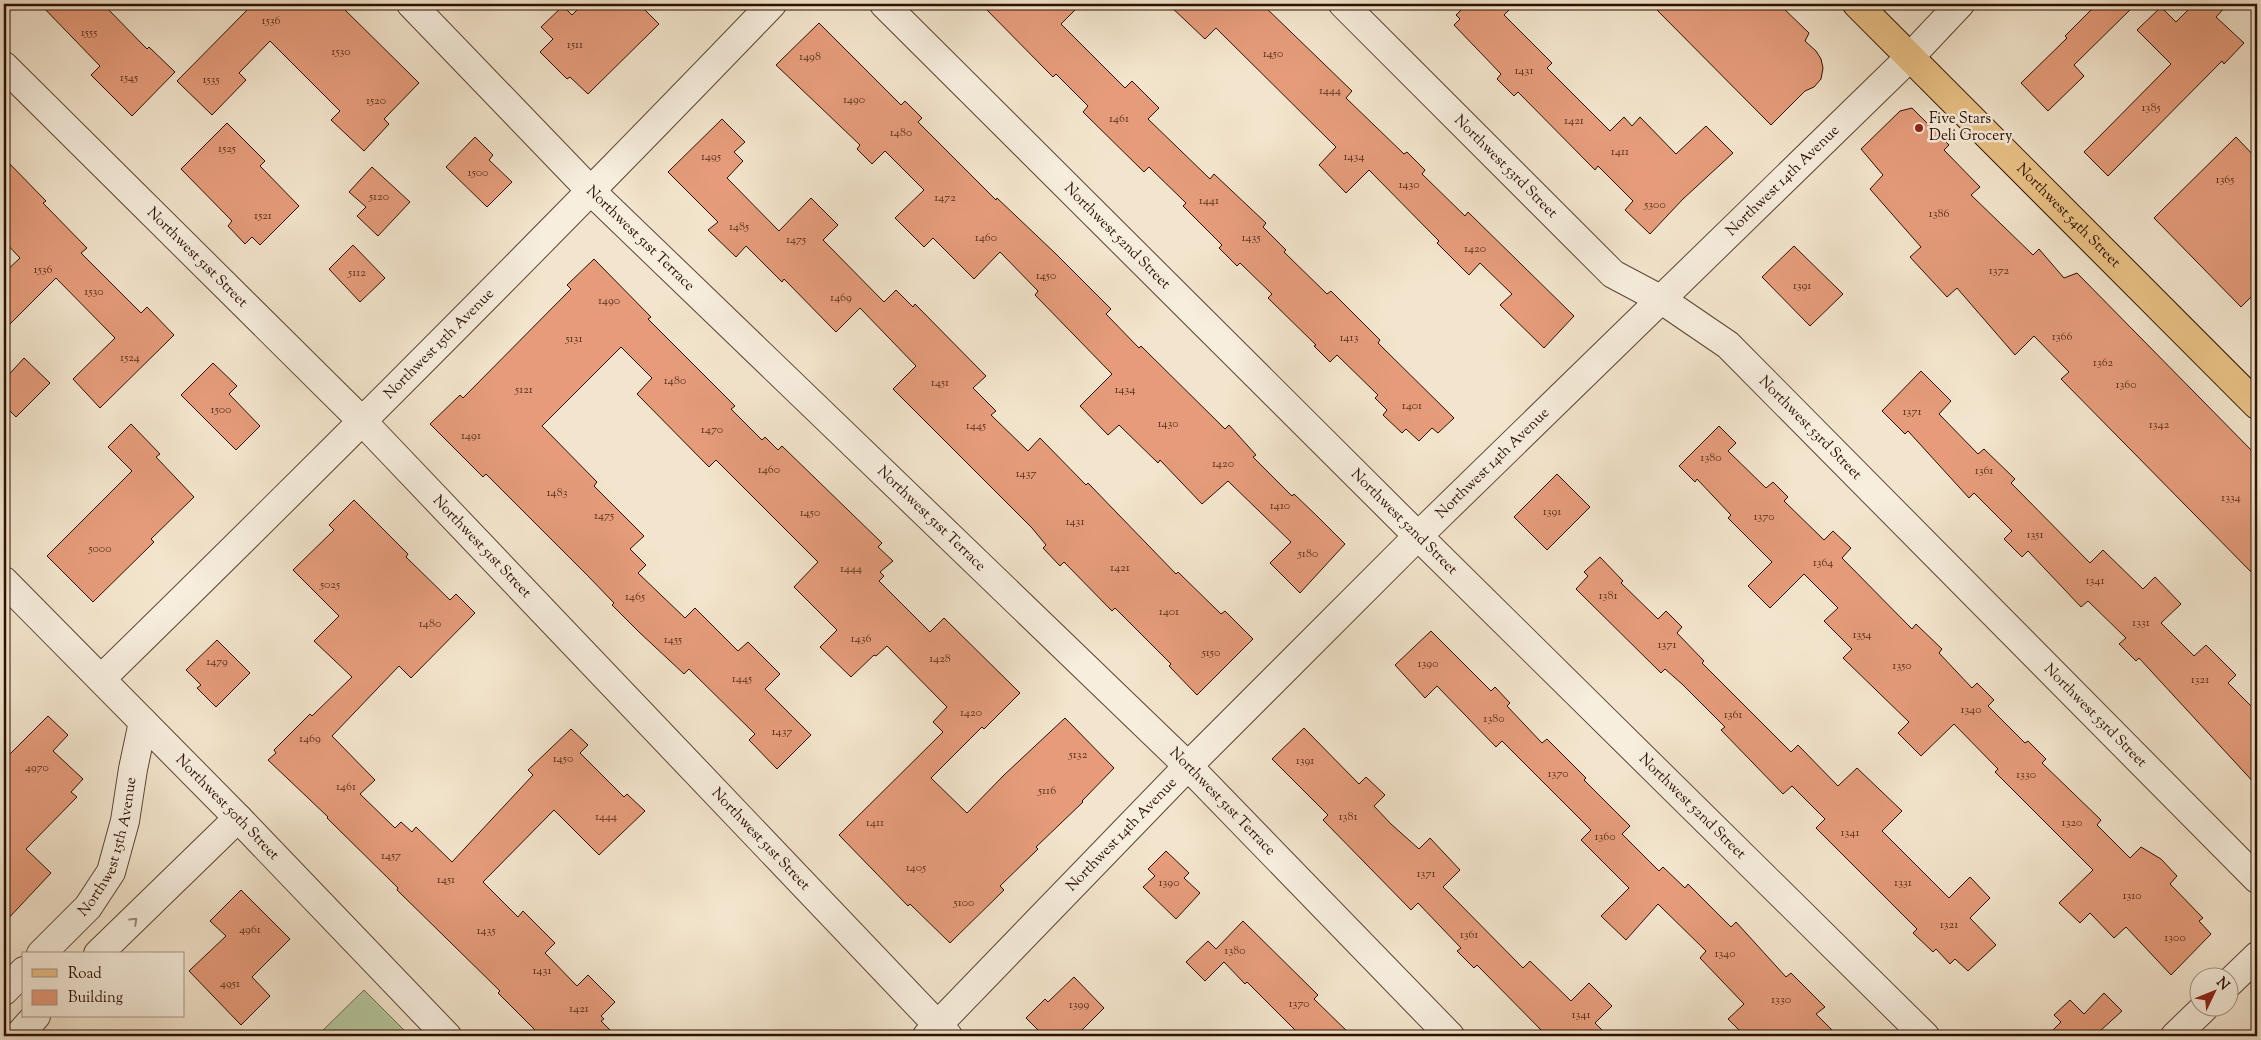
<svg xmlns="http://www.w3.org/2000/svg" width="2261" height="1040" font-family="'Sorts Mill Goudy',serif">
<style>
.green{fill:#b5c69d;stroke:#706c4e}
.building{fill:#e69c7b;stroke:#2b1100}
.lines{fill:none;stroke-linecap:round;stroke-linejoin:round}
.minor-casing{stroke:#5d4633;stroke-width:30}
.major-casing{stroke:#2b1100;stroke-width:30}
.minor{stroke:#f7eede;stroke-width:28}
.major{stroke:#eac286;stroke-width:28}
.oneway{stroke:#9b8b7a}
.poi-dot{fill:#8f2418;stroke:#f7eede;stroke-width:2}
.labels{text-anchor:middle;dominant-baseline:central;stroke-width:5;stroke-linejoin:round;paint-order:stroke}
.number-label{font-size:12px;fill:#5a341f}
.poi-label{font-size:15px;fill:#2b1100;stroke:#f7eede;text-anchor:start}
.street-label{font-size:15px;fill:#2b1100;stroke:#f7eede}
</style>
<rect width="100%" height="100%" fill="#f3e5cd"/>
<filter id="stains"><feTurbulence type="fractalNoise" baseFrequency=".004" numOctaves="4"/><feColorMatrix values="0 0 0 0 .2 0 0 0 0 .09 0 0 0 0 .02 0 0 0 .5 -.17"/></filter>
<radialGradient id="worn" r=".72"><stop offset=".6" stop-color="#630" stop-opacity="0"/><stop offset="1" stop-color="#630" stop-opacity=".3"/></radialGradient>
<path class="green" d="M364,990l46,46h-93z"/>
<path class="building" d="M40,4h63l44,45 2,-2 26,25 -43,44 -41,-41 9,-9z
M253,4h86l80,79 -35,36 5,5 -25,27 -33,-31 9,-9 -70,-70 -31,32 7,7 -34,35 -35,-34z
M583,4h56l20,20 -71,70 -18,-17 -3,2 -27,-27 13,-13 -12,-12 22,-21 9,9z
M981,4h100l-20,20 64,64 7,-7 27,27 -11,11 62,60 4,-5 52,49 -3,4 23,23 -2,2 43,42 4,-3 49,49 -2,3 76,75 -16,15 -6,-5 -13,13 -13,-12 -4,4 -19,-18 4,-5 -12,-12 3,-3 -41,-40 -7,7 -16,-16 2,-1 -48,-47 4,-4 -32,-31 -3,3 -18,-18 3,-3 -39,-39 3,-3 -37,-36 -5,5 -61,-60 5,-6 -32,-32 -3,3 -5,-5z
M1168,4h94l90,87 -6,7 58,56 3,-2 18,18 -3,4 43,42 3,-4 106,104 -30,32 -44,-43 12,-11 -32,-31 -11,12 -32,-32 2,-2 -70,-71 -23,23 -27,-28 17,-18 -120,-119 -11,11z
M1467,4h48l-11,11 48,48 -5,5 63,63 14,-14 8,9 8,-9 36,37 30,-28 27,27 -50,46 -33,35 -25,-24 8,-9 -35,-35 -3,4 -77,-78 -4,4 -17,-17 4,-5 -47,-49 6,-6 -4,-4z
M1651,4h128l30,29 -4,8 11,10 5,8 2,9 -2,11 -7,8 -9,4 -34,34z
M2097,4h39l-62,61 10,11 -36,35 -27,-28 46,-45 -2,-2z
M2194,4h34l-12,13 28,26 -20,21 -2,-3 -114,115 -24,-24 87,-88 -34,-34 24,-23 15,15z
M819,23l82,82 4,-4 17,17 -4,4 78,78 1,-2 59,56 55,55 -5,5 33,34 2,-2 84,83 4,-4 27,30 -3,2 39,39 2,-2 23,22 28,28 -45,49 -30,-30 21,-21 -63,-61 -26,23 -42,-44 -2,3 -39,-38 -11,10 -28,-29 32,-32 -77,-79 3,-4 -38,-39 -26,27 -41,-41 -9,9 -29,-29 29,-28 -39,-39 -13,13 -15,-15 3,-4 -84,-80z
M1912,108l37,37 -5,5 36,37 -9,8 62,60 6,-6 25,29 13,-5 180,183v122l-196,-199 8,-7 -35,-36 -19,19 -58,-67 -10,9 -37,-40 11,-10 -51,-58 13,-14 -22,-26 39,-38z
M722,119l23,23 -11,10 9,9 -16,17 52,53 32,-33 27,27 -15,15 61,62 12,-12 17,17 2,-3 71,72 -13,12 23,23 -5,4 37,36 12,-13 46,47 2,-2 88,91 2,-2 43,42 4,-3 28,28 -56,56 -28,-29 2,-2 -56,-56 -3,3 -48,-49 -4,4 -17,-18 3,-3 -14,-17 -139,-139 23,-23 -56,-58 -24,24 -52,-53 -2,3 -36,-36 -10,11 -28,-27 10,-8 -50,-50z
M227,123l38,38 -5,5 39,40 -39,39 -8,-8 -7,7 -17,-18 4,-5 -51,-52z
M475,137l18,18 -4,5 23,22 -25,25 -41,-40z
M2236,137l21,22v132l-16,16 -87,-89z
M4,158l42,43 -3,2 44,45 -6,5 60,60 6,-6 27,28 -74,73 -27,-29 42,-41 -59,-60 -52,52v-57l16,-15 -16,-17z
M372,167l38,35 -32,34 -21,-20 9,-9 -17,-15z
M353,245l32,33 -25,24 -31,-33z
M1794,246l49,48 -33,32 -48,-49z
M594,259l57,58 -3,2 87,87 -4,3 31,31 3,-3 13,13 4,-4 100,97 -4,4 15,14 -13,11 4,4 -5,5 51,51 14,-14 76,75 -36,36 -2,-2 -51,51 36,35 37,-38 61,-57 49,50 -32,33 1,1 -47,45 2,2 -38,37 4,4 -54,53 -40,-39 -2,2 -69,-71 104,-103 -10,-10 14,-15 -60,-61 -11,10 -2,-1 -23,22 -31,-30 17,-17 -43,-43 24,-25 -102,-102 -7,7 -72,-73 15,-16 -31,-31 -79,79 55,56 -3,4 50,50 -14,13 16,16 -8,8 47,45 10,-10 43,43 10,-9 32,32 -15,15 46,46 -34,34 -28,-29 6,-6 -66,-65 -5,5 -45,-42 -27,-27 2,-2 -26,-27 -102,-102 -3,3 -53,-53 30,-29 3,3 108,-109 -4,-4z
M24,358l26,25 -34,34 -12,-12v-25z
M213,363l24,23 -8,8 31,32 -24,24 -55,-55z
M1921,371l30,30 -12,13 39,40 6,-5 31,30 -4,4 79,80 13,-13 40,39 12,-12 26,27 -20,19 33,33 12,-11 30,30 -8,8 29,29v74l-118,-128 -3,3 -17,-17 7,-6 -38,-37 -7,6 -53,-56 -6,6 -18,-18 8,-8 -38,-38 -5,5 -61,-67 -3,3 -23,-23z
M131,424l29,30 -4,3 38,40 -43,42 3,3 -61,60 -46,-46 85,-85 -24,-24z
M1719,426l17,17 -8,8 38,37 7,-6 15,15 -4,4 40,39 9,-9 18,17 -9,10 70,71 4,-5 26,25 -3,4 33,35 5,-5 17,17 -6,6 37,37 3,-2 18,18 -4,4 59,57 -4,5 33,33 11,-11 20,12 16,17 -7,8 33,34 -4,3 12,13 -40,41 -45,-48 -12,11 -24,-25 -10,10 -21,-20 34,-33 -98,-98 3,-3 -44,-45 -33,32 -23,-23 11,-11 -66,-64 9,-9 -28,-28 14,-13 -34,-34 -34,34 -22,-22 24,-24 -44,-44 3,-3 -34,-36 -2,3 -16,-16z
M1557,474l33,33 -43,43 -33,-33z
M354,500l54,54 -2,3 44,43 6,-6 19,19 -64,65 -12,-12 -67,70 43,44 -15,14 35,34 6,-6 11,10 4,-5 36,35 81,-87 -5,-5 43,-41 17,16 -8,8 44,44 3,-3 18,17 -46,44 -45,-45 -71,72 35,35 5,-6 32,32 -10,10 32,33 11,-11 27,27 -14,14 3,3 -3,2 15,15h-75l-43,-43 2,-2 -103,-101 1,-2 -71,-70 1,-1 -60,-57 8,-7 -2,-3 36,-36 2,2 40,-39 -38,-36 25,-25 -46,-46 41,-40 -5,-5z
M1600,557l23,24 -2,2 37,36 8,-8 16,16 -5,6 27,28 -2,2 89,89 7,-7 40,41 19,-18 45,43 -20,20 67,67 21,-21 20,21 -20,20 26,27 -28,26 -13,-12 -5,5 -14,-15 -3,3 -20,-19 4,-4 -101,-101 9,-9 -33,-33 -9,8 -62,-64 4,-3 -43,-43 -17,-15 -4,4 -85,-84 12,-13 -4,-4z
M1431,631l60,60 4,-4 15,16 -3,3 35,37 5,-4 39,39 -2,2 46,46 -8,8 37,37 4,-4 22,21 3,-4 43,43 5,-5 50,55 5,-4 34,34 -9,7 22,22h-93l-17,-17 16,-15 -44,-46 6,-7 -48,-47 -32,36 -25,-24 28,-28 -48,-48 10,-10 -89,-89 -6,6 -59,-61 -12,12 -30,-33z
M217,640l33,33 -34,34 -19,-19 4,-3 -15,-15z
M48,716l20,19 -15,16 30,28 -12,13 6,5 -51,52 25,24 -47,50v-163z
M1304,728l55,56 7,-7 19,18 -11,11 17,18 28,25 11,-11 30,32 -17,17 80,81 7,-7 41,40 18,-18 23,23 -17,17 13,13h-61l-70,-71 -3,3 -17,-17 4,-3 -43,-45 -7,7 -88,-90 5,-5 -56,-56z
M1166,851l23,22 -5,5 16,15 -24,26 -33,-32 12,-11 -7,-7z
M241,890l49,49 -38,38 18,19 -29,29 -52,-54 37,-35 -16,-15z
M1243,921l75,74 -4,4 38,37h-51l-54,-54 -2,2 -21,-22 -19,19 -19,-19 22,-21 8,8z
M1074,977l30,31 -28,28h-32l-18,-18 19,-19 3,3z
M2104,993l18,18 -22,20 6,5h-59l14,-14 -7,-7 16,-15 14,14z"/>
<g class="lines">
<defs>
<g id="minor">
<path id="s1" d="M411,4l181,188 596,574 262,270"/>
<path id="s2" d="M884,4l534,532 507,500"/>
<path id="s3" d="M1343,4l270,270 49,26 66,45 529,534"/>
<path id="s4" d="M4,66l359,356 585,614"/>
<path id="s5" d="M4,581l234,237 209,218"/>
<path id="s6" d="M101,679c227,-222 451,-446 671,-675"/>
<path id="s7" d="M41,954l47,-47 23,-35 14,-51 8,-52 10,-47"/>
<path d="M98,954l140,-136"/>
<path d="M2228,984l29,-28"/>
<path d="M4,991l20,-20"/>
<path d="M18,1036l18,-20"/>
<path id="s8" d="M927,1036l261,-270 230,-230 492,-479 50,-53"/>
<path d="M2175,1036l29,-28"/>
</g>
<g id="major">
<path id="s9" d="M1857,4l400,401"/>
</g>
</defs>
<use href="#minor" class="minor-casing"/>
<use href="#major" class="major-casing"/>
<use href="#minor" class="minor"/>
<use href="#major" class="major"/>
</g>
<defs><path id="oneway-chevron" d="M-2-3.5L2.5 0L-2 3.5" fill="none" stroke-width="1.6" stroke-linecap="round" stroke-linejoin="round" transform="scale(1.25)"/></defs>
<use class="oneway" href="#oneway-chevron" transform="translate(134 921) rotate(-44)"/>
<circle class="poi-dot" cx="1919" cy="128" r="5"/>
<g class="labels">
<g class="number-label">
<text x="271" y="21">1536</text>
<text x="89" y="33">1555</text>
<text x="575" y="45">1511</text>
<text x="341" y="52">1530</text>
<text x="1273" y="54">1450</text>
<text x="810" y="57">1498</text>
<text x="1524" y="71">1431</text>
<text x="129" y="78">1545</text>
<text x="211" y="80">1535</text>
<text x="1330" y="91">1444</text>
<text x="854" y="100">1490</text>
<text x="376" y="101">1520</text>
<text x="2151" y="108">1385</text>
<text x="1119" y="119">1461</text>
<text x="1574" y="121">1421</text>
<text x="901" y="133">1480</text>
<text x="227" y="149">1525</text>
<text x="1620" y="152">1411</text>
<text x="711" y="157">1495</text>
<text x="1354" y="157">1434</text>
<text x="478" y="173">1500</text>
<text x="2225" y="180">1365</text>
<text x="1409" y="185">1430</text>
<text x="379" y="197">5120</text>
<text x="945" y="198">1472</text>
<text x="1209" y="201">1441</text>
<text x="1655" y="205">5300</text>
<text x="1939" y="214">1386</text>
<text x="263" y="216">1521</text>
<text x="739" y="227">1485</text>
<text x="986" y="238">1460</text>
<text x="1251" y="238">1435</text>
<text x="796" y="240">1475</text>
<text x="1475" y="249">1420</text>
<text x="43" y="270">1536</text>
<text x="1999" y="271">1372</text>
<text x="357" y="273">5112</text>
<text x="1046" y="276">1450</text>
<text x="1802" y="286">1391</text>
<text x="94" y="292">1530</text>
<text x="841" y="298">1469</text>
<text x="609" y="301">1490</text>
<text x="2062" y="337">1366</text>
<text x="1349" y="338">1413</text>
<text x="574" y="339">5131</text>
<text x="130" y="358">1524</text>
<text x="2103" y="363">1362</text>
<text x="675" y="381">1480</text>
<text x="940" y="383">1451</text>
<text x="2126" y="385">1360</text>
<text x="524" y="390">5121</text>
<text x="1125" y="390">1434</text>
<text x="1412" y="406">1401</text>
<text x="221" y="410">1500</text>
<text x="1912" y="412">1371</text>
<text x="1168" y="424">1430</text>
<text x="2159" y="425">1342</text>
<text x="976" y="426">1445</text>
<text x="712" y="430">1470</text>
<text x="471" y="436">1491</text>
<text x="1711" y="458">1380</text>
<text x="1223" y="464">1420</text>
<text x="769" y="470">1460</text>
<text x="1984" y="471">1361</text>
<text x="1026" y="474">1437</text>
<text x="557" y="493">1483</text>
<text x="2231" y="498">1334</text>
<text x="1280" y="506">1410</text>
<text x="1552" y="512">1391</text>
<text x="810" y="513">1450</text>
<text x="604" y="516">1475</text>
<text x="1764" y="517">1370</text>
<text x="1075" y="522">1431</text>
<text x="2035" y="535">1351</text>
<text x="100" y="549">5000</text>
<text x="1308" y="554">5180</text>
<text x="1823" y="563">1364</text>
<text x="1120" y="568">1421</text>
<text x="851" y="569">1444</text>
<text x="2095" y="581">1341</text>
<text x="330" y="585">5025</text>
<text x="1608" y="596">1381</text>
<text x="635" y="597">1465</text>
<text x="1169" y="612">1401</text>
<text x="2141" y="623">1331</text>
<text x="430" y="624">1480</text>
<text x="1862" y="635">1354</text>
<text x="861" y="639">1436</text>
<text x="673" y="640">1455</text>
<text x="1667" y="645">1371</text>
<text x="1211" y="653">5150</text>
<text x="940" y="659">1428</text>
<text x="217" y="662">1479</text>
<text x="1428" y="664">1390</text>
<text x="1902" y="666">1350</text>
<text x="742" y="679">1445</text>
<text x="2200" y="680">1321</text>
<text x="1971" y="710">1340</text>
<text x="971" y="713">1420</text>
<text x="1733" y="715">1361</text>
<text x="1494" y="719">1380</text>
<text x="782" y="732">1437</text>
<text x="310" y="739">1469</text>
<text x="1078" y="755">5132</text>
<text x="563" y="759">1450</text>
<text x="1305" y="761">1391</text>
<text x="37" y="768">4970</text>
<text x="1558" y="774">1370</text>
<text x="2026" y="775">1330</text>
<text x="346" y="787">1461</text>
<text x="1047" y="791">5116</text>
<text x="606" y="817">1444</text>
<text x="1348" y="817">1381</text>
<text x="875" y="823">1411</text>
<text x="2072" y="823">1320</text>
<text x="1850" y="833">1341</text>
<text x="1605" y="837">1360</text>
<text x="391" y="856">1457</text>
<text x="916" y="868">1405</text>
<text x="1426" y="874">1371</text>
<text x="446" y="880">1451</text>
<text x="1169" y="883">1390</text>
<text x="1903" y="883">1331</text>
<text x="2132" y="896">1310</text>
<text x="964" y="903">5100</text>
<text x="1949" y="925">1321</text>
<text x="250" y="930">4961</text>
<text x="486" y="931">1435</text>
<text x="1469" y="935">1361</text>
<text x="2175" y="938">1300</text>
<text x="1235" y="951">1380</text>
<text x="1725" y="954">1340</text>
<text x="542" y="971">1431</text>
<text x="230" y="984">4951</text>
<text x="1781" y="1000">1330</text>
<text x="1299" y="1004">1370</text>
<text x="1079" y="1005">1399</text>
<text x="579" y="1009">1421</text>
<text x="1581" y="1015">1341</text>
</g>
<g class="poi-label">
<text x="1929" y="119">Five Stars<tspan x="1929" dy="17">Deli Grocery</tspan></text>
</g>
<g class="street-label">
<text stroke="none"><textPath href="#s3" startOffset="230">Northwest 53rd Street</textPath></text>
<text stroke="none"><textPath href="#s8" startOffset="1210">Northwest 14th Avenue</textPath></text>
<text stroke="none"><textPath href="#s9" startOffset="299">Northwest 54th Street</textPath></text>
<text stroke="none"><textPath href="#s2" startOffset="329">Northwest 52nd Street</textPath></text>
<text stroke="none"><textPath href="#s1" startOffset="328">Northwest 51st Terrace</textPath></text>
<text stroke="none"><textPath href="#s4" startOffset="272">Northwest 51st Street</textPath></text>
<text stroke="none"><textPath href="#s6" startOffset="476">Northwest 15th Avenue</textPath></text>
<text stroke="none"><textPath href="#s3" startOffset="634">Northwest 53rd Street</textPath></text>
<text stroke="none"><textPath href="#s8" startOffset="805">Northwest 14th Avenue</textPath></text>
<text stroke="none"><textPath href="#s1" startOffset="732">Northwest 51st Terrace</textPath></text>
<text stroke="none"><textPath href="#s2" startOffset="734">Northwest 52nd Street</textPath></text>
<text stroke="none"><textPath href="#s4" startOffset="678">Northwest 51st Street</textPath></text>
<text stroke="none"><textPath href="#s3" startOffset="1039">Northwest 53rd Street</textPath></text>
<text stroke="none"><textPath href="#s1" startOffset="1138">Northwest 51st Terrace</textPath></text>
<text stroke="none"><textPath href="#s2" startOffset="1139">Northwest 52nd Street</textPath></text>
<text stroke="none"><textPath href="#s5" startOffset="318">Northwest 50th Street</textPath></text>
<text stroke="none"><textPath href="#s8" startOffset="280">Northwest 14th Avenue</textPath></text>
<text stroke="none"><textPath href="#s4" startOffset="1082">Northwest 51st Street</textPath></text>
<text stroke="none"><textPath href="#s7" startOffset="131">Northwest 15th Avenue</textPath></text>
</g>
</g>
<rect width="2261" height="1040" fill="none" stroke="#f3e5cd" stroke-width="20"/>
<rect x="5" y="5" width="2251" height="1030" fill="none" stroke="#2b1100" stroke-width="2.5"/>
<rect x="10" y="10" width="2241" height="1020" fill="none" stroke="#2b1100"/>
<rect x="22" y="952" width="162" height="65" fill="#f7eede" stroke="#a59685"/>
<rect x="32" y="969" width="25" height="8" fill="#eac286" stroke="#a59685"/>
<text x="68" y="978" font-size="15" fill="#2b1100">Road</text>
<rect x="32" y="990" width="25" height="15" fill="#e69c7b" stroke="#a59685"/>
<text x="68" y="1002" font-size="15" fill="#2b1100">Building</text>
<g transform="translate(2214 992) rotate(47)"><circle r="24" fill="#f7eede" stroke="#a59685"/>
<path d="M0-4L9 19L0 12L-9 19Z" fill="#8f2418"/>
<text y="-8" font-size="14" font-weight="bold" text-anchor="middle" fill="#2b1100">N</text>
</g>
<rect width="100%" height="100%" filter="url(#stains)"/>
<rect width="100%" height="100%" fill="url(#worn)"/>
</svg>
